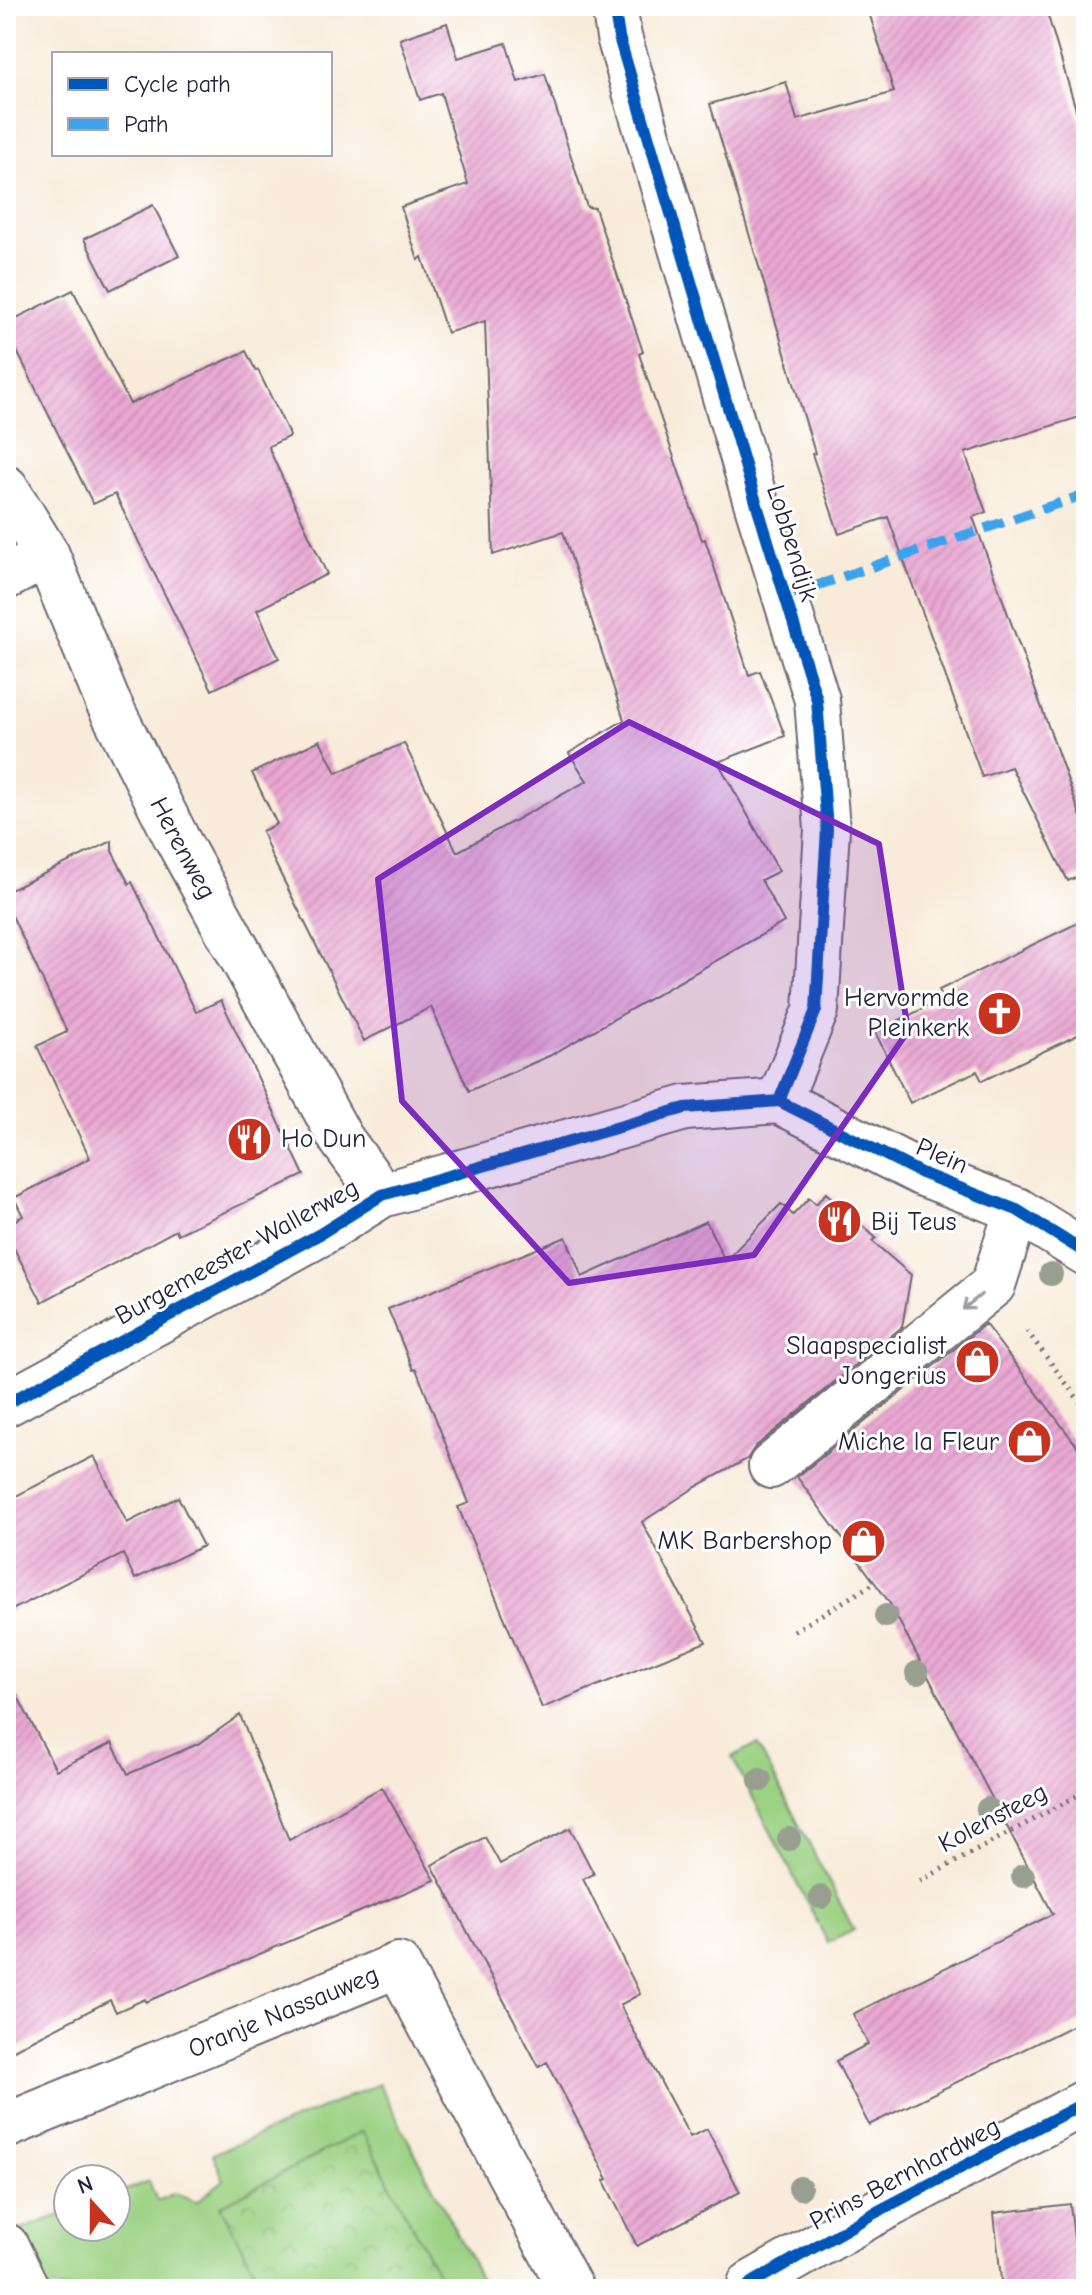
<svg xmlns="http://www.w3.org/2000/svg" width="1092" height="2295" font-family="'Comic Neue',sans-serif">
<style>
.grass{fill:#9bd283;stroke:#5e7a5f;stroke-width:2}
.park{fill:url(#park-crowns);stroke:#5e7a5f;stroke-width:2}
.building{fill:url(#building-hatch)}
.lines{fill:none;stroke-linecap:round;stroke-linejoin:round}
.minor-casing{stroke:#6d6872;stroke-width:48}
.path{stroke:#6d6872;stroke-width:5;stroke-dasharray:2 6;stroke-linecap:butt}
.minor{stroke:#fff;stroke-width:44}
.quiet{stroke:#3ea2ec;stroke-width:10;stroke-dasharray:20 10;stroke-linecap:butt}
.cycleway-casing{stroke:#fff;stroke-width:17}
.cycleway{stroke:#0057b8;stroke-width:12}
.tree{fill:#999f90}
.oneway{stroke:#9c9ca7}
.marked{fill:#7b2cbf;fill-opacity:0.2;stroke:#7b2cbf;stroke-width:6;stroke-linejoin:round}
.labels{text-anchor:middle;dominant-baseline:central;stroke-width:6;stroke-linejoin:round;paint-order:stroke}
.street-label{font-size:26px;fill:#22223b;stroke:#fff}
.poi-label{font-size:26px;fill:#22223b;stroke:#fff;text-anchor:end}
</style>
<defs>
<pattern id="park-crowns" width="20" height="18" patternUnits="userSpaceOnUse" patternTransform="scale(2)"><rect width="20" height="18" fill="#9bd283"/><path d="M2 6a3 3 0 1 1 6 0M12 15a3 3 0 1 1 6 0" fill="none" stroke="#85b472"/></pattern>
<pattern id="building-hatch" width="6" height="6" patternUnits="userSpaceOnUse" patternTransform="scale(2)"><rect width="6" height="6" fill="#e9a7d2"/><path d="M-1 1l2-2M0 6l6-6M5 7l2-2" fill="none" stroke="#c88fb5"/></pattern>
</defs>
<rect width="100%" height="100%" fill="#fff"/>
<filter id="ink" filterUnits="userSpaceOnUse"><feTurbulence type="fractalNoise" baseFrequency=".0125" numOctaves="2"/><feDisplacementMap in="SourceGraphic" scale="16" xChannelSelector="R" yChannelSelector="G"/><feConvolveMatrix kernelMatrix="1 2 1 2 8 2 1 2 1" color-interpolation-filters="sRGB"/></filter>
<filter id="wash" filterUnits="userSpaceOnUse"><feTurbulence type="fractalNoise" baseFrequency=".006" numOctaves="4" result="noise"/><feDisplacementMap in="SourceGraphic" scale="32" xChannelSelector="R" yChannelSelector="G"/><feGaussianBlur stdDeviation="1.8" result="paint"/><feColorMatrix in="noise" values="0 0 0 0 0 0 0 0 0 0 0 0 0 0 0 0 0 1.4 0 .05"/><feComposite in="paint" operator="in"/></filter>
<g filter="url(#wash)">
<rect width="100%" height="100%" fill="#f8ebd9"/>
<path class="grass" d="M757,1744l97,186 -26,13 -96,-186z
M379,2084l107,205h-445l-31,-55 58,-22v15h48v-33l33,-13 8,20 18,-8 21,9 28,-22 -11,-26z"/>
<path class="park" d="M362,2131l81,153 -10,5h-169l-44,-83z"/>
<g id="blocks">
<path class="building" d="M867,6h178l41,137v272l-121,38 21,59 -13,5 113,314v42l-18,8 -57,-114 -29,10 -94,-260 -49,17 -27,-80 3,-1 -105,-349 76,-22 11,38 97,-28z
M447,23l11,35 48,-15 12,39 27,-8 42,133 8,1 48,144 -4,2 63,186 3,-1 44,136 11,-4 25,65 -67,26 61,109 -18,9 23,42 -235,134 -80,35 -38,-84 -67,34 -92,-184 -10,-26 15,-7 -25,-51 68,-33 16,33 68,-30 53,109 130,-71 -18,-28 55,-33 -61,-188 -70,23 -8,-234 -38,12 -25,-76 -4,3 -17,-53 67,-23 -27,-91 -21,7 -20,-61z
M153,205l26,51 -69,34 -26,-51z
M73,290l57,114 116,-53 10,20 2,-1 32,66 -21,10 1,5 57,123 -70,36 22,48 -67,32 -97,-196 -22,10 -87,-175v-6z
M112,841v10l17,33 3,-2 64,130 25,-12 83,175 -126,59 -2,-4 -134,72 -36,-69v-8l17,-9 -9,-18 76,-40 -53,-112 30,-14 -61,-129v-11z
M1086,919v112l-104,50 -5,-10 -67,32 -35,-71 68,-33 -4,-9z
M826,1193l50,45 -4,3 39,34 -9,52 -147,120 -8,12 -53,29 -52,34 64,120 -164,66 -84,-201 11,-4 -53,-134 -3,1 -25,-61 178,-72 16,40 124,-56 19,40 56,-57 12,11 16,-17 7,6z
M985,1324l101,134v561l-217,106 -33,-64 32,-17 -15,-30 200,-100 -164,-312 -92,-125z
M94,1456l33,67 51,-26 25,49 -68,33 -12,-25 -117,59v-112z
M6,1674l50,96 56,-27 16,31 72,-31 40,-28 49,125 93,-53 53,93 -289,122 -1,-3 -29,13 -6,-12 -104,54z
M570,1828l24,46 -11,5 57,115 -20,11 70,132 17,-8 33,63 -103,54 -33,-65 4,-2 -61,-117 -8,5 -107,-202 53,-28 15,27z
M1070,2204l10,85h-78l-8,-76z"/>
</g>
</g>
<g filter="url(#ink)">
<use href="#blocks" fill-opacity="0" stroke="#6d6872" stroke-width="2"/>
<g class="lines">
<defs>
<g id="minor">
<path d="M614,6l5,31 133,452 65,211 10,129 -11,181 -37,91"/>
<path id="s1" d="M6,488l41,67 60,145 70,139 164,300 41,56"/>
<path d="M6,577l41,-22"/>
<path d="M779,1101l142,72 96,37 69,43"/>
<path d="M6,1404l314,-170 62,-39 303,-87 94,-7"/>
<path d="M771,1466l222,-181 24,-75"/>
<path id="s2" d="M6,2126l392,-161 173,324"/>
<path d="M6,2246l21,43"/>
<path d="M750,2289v-5l119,-68 217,-114"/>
</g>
</defs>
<use href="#minor" class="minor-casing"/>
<path class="path" d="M1027,1331l59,79
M1074,1443l12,-10
M794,1631l82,-49
M920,1881l166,-90"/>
<use href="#minor" class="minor"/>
<path class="quiet" d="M786,596l300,-102"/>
<defs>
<path id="cycleway" d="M614,6l5,31 133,452 65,211 10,129 -11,181 -37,91
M779,1101l142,72 96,37 69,43
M6,1404l314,-170 62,-39 303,-87 94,-7
M750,2289v-5l119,-68 217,-114"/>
</defs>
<use href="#cycleway" class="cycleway-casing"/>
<use href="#cycleway" class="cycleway"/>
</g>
<g class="tree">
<circle cx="1051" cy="1274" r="12"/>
<circle cx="886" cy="1616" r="12"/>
<circle cx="917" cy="1673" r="12"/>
<circle cx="760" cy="1780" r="12"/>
<circle cx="988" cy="1809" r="12"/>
<circle cx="789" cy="1839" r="12"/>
<circle cx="1023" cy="1876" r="12"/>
<circle cx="821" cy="1897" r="12"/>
<circle cx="800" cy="2188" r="12"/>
</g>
<defs><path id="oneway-shaft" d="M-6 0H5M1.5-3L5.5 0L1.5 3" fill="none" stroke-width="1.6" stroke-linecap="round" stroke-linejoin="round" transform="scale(2)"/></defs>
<use class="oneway" href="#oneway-shaft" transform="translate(972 1302) rotate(141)"/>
</g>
<path class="marked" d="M629,722l250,122 29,187 -154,224 -185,28 -167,-182 -24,-222z"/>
<defs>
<symbol id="church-disc" viewBox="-11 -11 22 22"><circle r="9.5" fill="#c8321e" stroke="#fff"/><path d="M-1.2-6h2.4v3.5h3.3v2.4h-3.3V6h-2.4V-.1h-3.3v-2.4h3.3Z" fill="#fff"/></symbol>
<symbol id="restaurant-disc" viewBox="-11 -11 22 22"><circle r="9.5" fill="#c8321e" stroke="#fff"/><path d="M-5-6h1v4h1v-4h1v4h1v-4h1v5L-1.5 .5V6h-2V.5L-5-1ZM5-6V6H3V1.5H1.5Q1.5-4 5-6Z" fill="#fff"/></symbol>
<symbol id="shop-disc" viewBox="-11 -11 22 22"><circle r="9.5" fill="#c8321e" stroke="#fff"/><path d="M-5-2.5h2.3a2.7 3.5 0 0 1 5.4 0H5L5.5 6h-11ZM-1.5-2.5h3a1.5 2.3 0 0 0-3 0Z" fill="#fff"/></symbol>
</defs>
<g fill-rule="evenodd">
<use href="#church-disc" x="974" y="988" width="51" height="51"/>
<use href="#restaurant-disc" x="224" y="1114" width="51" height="51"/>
<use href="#restaurant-disc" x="814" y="1196" width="51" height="51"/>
<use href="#shop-disc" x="952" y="1336" width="51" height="51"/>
<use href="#shop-disc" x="1004" y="1416" width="51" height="51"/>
<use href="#shop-disc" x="838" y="1516" width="51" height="51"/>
</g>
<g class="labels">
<g class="street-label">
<text transform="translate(792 543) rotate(73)">Lobbendijk</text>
<text stroke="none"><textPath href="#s1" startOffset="402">Herenweg</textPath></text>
<text transform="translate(942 1156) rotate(23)">Plein</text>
<text transform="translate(237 1252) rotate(-29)">Burgemeester Wallerweg</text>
<text transform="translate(993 1818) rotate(-28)">Kolensteeg</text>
<text stroke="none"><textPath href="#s2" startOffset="300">Oranje Nassauweg</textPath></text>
<text transform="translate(905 2174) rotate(-28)">Prins Bernhardweg</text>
</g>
<g class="poi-label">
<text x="969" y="998">Hervormde<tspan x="969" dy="30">Pleinkerk</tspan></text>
<text x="281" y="1139" text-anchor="start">Ho Dun</text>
<text x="871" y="1222" text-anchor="start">Bij Teus</text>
<text x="946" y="1346">Slaapspecialist<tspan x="946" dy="30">Jongerius</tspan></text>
<text x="999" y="1442">Miche la Fleur</text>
<text x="832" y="1541">MK Barbershop</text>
</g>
</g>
<rect width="1092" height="2295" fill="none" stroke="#fff" stroke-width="32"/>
<rect x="52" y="52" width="280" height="104" fill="#ffffff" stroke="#a7a7b1" stroke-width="2"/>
<rect x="68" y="78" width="40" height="12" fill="#0057b8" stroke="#a7a7b1" stroke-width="2"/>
<text x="124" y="92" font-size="24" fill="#22223b">Cycle path</text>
<rect x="68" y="118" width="40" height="12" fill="#3ea2ec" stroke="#a7a7b1" stroke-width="2"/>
<text x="124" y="132" font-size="24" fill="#22223b">Path</text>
<g transform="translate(92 2203) rotate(339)"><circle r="38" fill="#ffffff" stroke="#a7a7b1" stroke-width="2"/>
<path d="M0-6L14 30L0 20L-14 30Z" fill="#c8321e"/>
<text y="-12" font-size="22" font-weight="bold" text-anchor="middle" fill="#22223b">N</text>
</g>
</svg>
